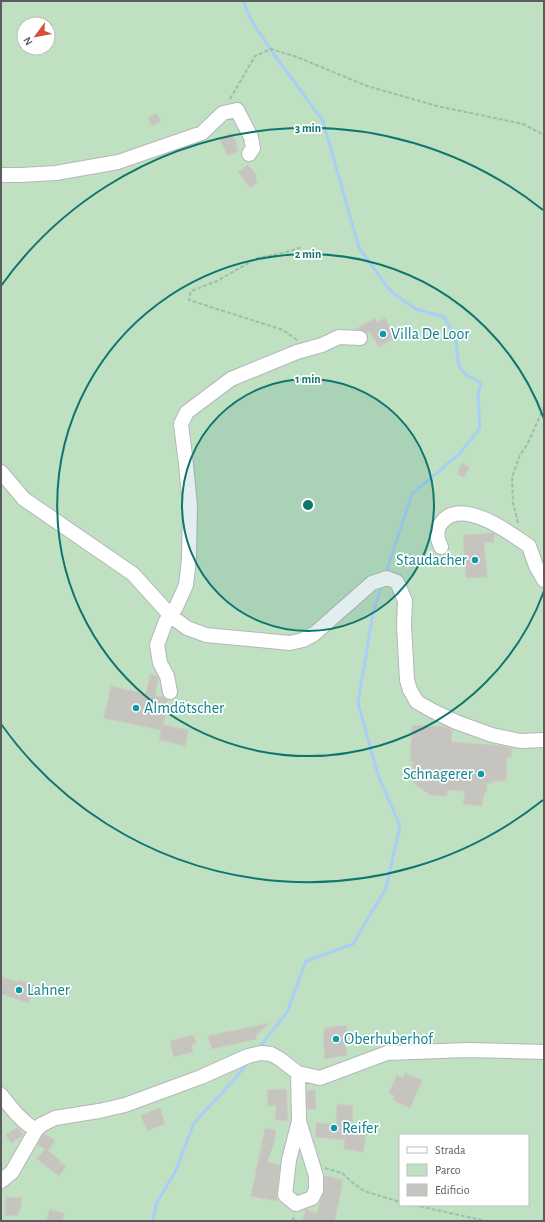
<svg xmlns="http://www.w3.org/2000/svg" width="545" height="1222" font-family="'Alegreya Sans',sans-serif">
<style>
.green{fill:#c0e0c2;fill-rule:evenodd}
.lines{fill:none;stroke-linecap:round;stroke-linejoin:round}
.stream{stroke:#a8cff5;stroke-width:3}
.building{fill:#c6c4be;stroke:#cfcbc0}
.minor-casing{stroke:#b4b6ba;stroke-width:16}
.path{stroke:#9ac0a7;stroke-width:2;stroke-dasharray:4 2;stroke-linecap:butt}
.minor{stroke:#fff;stroke-width:14}
.ring{fill:none;stroke:#0f766e;stroke-width:2}
.culture-dot{fill:#0f9aa8;stroke:#fff;stroke-width:1.5}
.labels{text-anchor:middle;dominant-baseline:central;stroke-width:3.5;stroke-linejoin:round;paint-order:stroke}
.culture-label{font-size:16px;fill:#0d838f;stroke:#fff;text-anchor:start}
.centre{fill:#0f766e;stroke:#fff;stroke-width:2}
.ring-label{font-size:12px;text-anchor:middle;font-weight:bold;fill:#0f766e;stroke:#fff;stroke-width:3.5;stroke-linejoin:round;paint-order:stroke}
</style>
<rect width="100%" height="100%" fill="#ebe9e1"/>
<path class="green" d="M1,1h543v1220h-543zM24,24h24v24h-24zM400,1135h128v70h-128z"/>
<g class="lines">
<path class="stream" d="M243,1l8,19 22,33 50,68 36,127 30,41 12,10 15,10 28,8 11,19 4,30 7,9 9,4 6,5 -3,9 2,35 -20,25 -48,41 -27,81
M259,1048l28,-36 19,-51 47,-17 33,-56 14,-62 -22,-51 -20,-72 15,-90 9,-29
M153,1221l3,-17 19,-32 19,-49 40,-43 14,-18"/>
</g>
<path class="building" d="M156,113l5,8 -9,5 -4,-8z
M231,133l6,12 -2,1 3,5 -10,5 -9,-18z
M248,165l9,11 -2,2 3,4 -8,6 -12,-16z
M375,318l2,4 8,-4 11,19 -17,10 -10,-16 -3,2 -2,-2 -8,-2z
M462,463l7,4 -5,10 -7,-3z
M494,533v9l-10,1 3,34 -21,1 -3,-43z
M150,674l7,2 1,2 -3,18 9,1 4,3 -5,25 25,5 -3,16 -26,-6 2,-10 -57,-12 7,-32 35,8z
M412,725l35,2 5,3 -1,12 44,3 17,3 -1,9h-4l-1,24h-13v2h-6l-1,10h-2l-2,13 -19,-2 2,-13 -18,-1v6l-16,-1 -17,-11v-5h-2l1,-18h-3z
M1,977l16,5 1,-2 19,6 -3,9 -2,-1 -3,9 -28,-9z
M269,1023l-13,12 1,4 -45,10 -4,-13z
M346,1025l3,18h-4l2,12 -22,4 -2,-24 2,-7z
M194,1035l2,9 -5,1 2,7 -19,5 -4,-16z
M405,1073l17,7 -12,28 -17,-8 2,-4 -6,-3 8,-18 6,3z
M286,1089l2,32 -13,-1 1,-14h-8l-1,-16z
M315,1090l1,19h-9v-18z
M337,1104l16,2 -1,25 14,3 -3,18 -19,-3 1,-9 -30,-3 1,-14 20,1z
M160,1108l5,16 -18,7 -6,-16z
M18,1127l5,8 -12,8 -5,-8z
M265,1128l11,2 -3,16 -6,16 13,3 -4,36 -25,-5z
M44,1134l11,6 -7,11 -1,-1 13,10 -1,2 7,4 -7,10 -22,-17 8,-10 -8,-4z
M325,1176l18,4 -8,39 2,2h-35l4,-12 11,4 3,-11 4,-12z
M6,1197l16,1 -2,13h-2v5l-13,-1z
M50,1209l14,5 -2,7h-16z"/>
<g class="lines">
<defs>
<path id="minor" d="M1,175h20l35,-2 62,-11 84,-29 21,-20 14,-3 14,27 2,11 -4,6
M1,472l23,27 109,75 38,42 16,12 19,7 84,8 13,-3 11,-6 58,-51 15,-5 10,4 8,19 -1,24 3,55 3,10 7,12 16,9 23,11 36,13 28,6 24,-1
M441,547c-4,-9 -6,-17 1,-25 20,-25 68,11 87,24l7,20 8,14
M170,692l-3,-16 -7,-13 -3,-18 9,-24 5,-5 6,-11 9,-20 3,-26 1,-53 -4,-42 -5,-40 6,-12 44,-33 66,-27 25,-7 17,-8 21,1
M298,1073l1,48 17,55v14l-4,8 -16,6 -11,-9 4,-35 10,-39
M1,1095c11,14 20,26 35,35
M1,1181l11,-9 24,-42 5,-5 14,-7 44,-7 26,-6 76,-28 47,-21 13,-3 10,1 9,5 18,14 22,5 67,-25 80,-3 77,2"/>
</defs>
<use href="#minor" class="minor-casing"/>
<path class="path" d="M230,99l25,-43 16,-7 26,8 70,29 70,20 86,18 21,11
M297,340l-14,-10 -94,-30 2,-9 26,-10 40,-23 26,-5 19,-6
M518,523l-5,-20 -1,-26 8,-22 7,-10 17,-38
M325,1168l17,5 11,10 11,8 36,11
M414,1205l72,16
M293,1221l1,-6"/>
<use href="#minor" class="minor"/>
</g>
<circle cx="308" cy="505" r="126" fill="#0f766e" fill-opacity=".12"/>
<g class="ring">
<circle cx="308" cy="505" r="126"/>
<path d="M544 591A251 251 0 1 1 544 419"/>
<path d="M543 800A377 377 0 0 1 1 724M1 286A377 377 0 0 1 543 210"/>
</g>
<g class="culture-dot">
<circle cx="383" cy="334" r="4"/>
<circle cx="475" cy="560" r="4"/>
<circle cx="136" cy="708" r="4"/>
<circle cx="481" cy="774" r="4"/>
<circle cx="19" cy="990" r="4"/>
<circle cx="336" cy="1039" r="4"/>
<circle cx="334" cy="1128" r="4"/>
</g>
<g class="labels">
<g class="culture-label">
<text x="391" y="334">Villa De Loor</text>
<text x="467" y="560" text-anchor="end">Staudacher</text>
<text x="144" y="708">Almdötscher</text>
<text x="473" y="774" text-anchor="end">Schnagerer</text>
<text x="27" y="990">Lahner</text>
<text x="344" y="1039">Oberhuberhof</text>
<text x="342" y="1128">Reifer</text>
</g>
</g>
<circle cx="308" cy="505" r="6" class="centre"/>
<g class="ring-label">
<text x="308" y="132">3 min</text>
<text x="308" y="258">2 min</text>
<text x="308" y="383">1 min</text>
</g>
<rect width="545" height="1222" fill="none" stroke="#5a5c60" stroke-width="4"/>
<rect x="399" y="1134" width="130" height="72" fill="#ffffff" stroke="#bdbebf"/>
<rect x="407" y="1147" width="20" height="6" fill="#ffffff" stroke="#bdbebf"/>
<text x="435" y="1154" font-size="12" fill="#5a5c60">Strada</text>
<rect x="407" y="1164" width="20" height="12" fill="#c0e0c2" stroke="#bdbebf"/>
<text x="435" y="1174" font-size="12" fill="#5a5c60">Parco</text>
<rect x="407" y="1184" width="20" height="12" fill="#c6c4be" stroke="#bdbebf"/>
<text x="435" y="1194" font-size="12" fill="#5a5c60">Edificio</text>
<g transform="translate(36 36) rotate(238)"><circle r="19" fill="#ffffff" stroke="#bdbebf"/>
<path d="M0-3L7 15L0 10L-7 15Z" fill="#d4513e"/>
<text y="-6" font-size="11" font-weight="bold" text-anchor="middle" fill="#5a5c60">N</text>
</g>
</svg>
